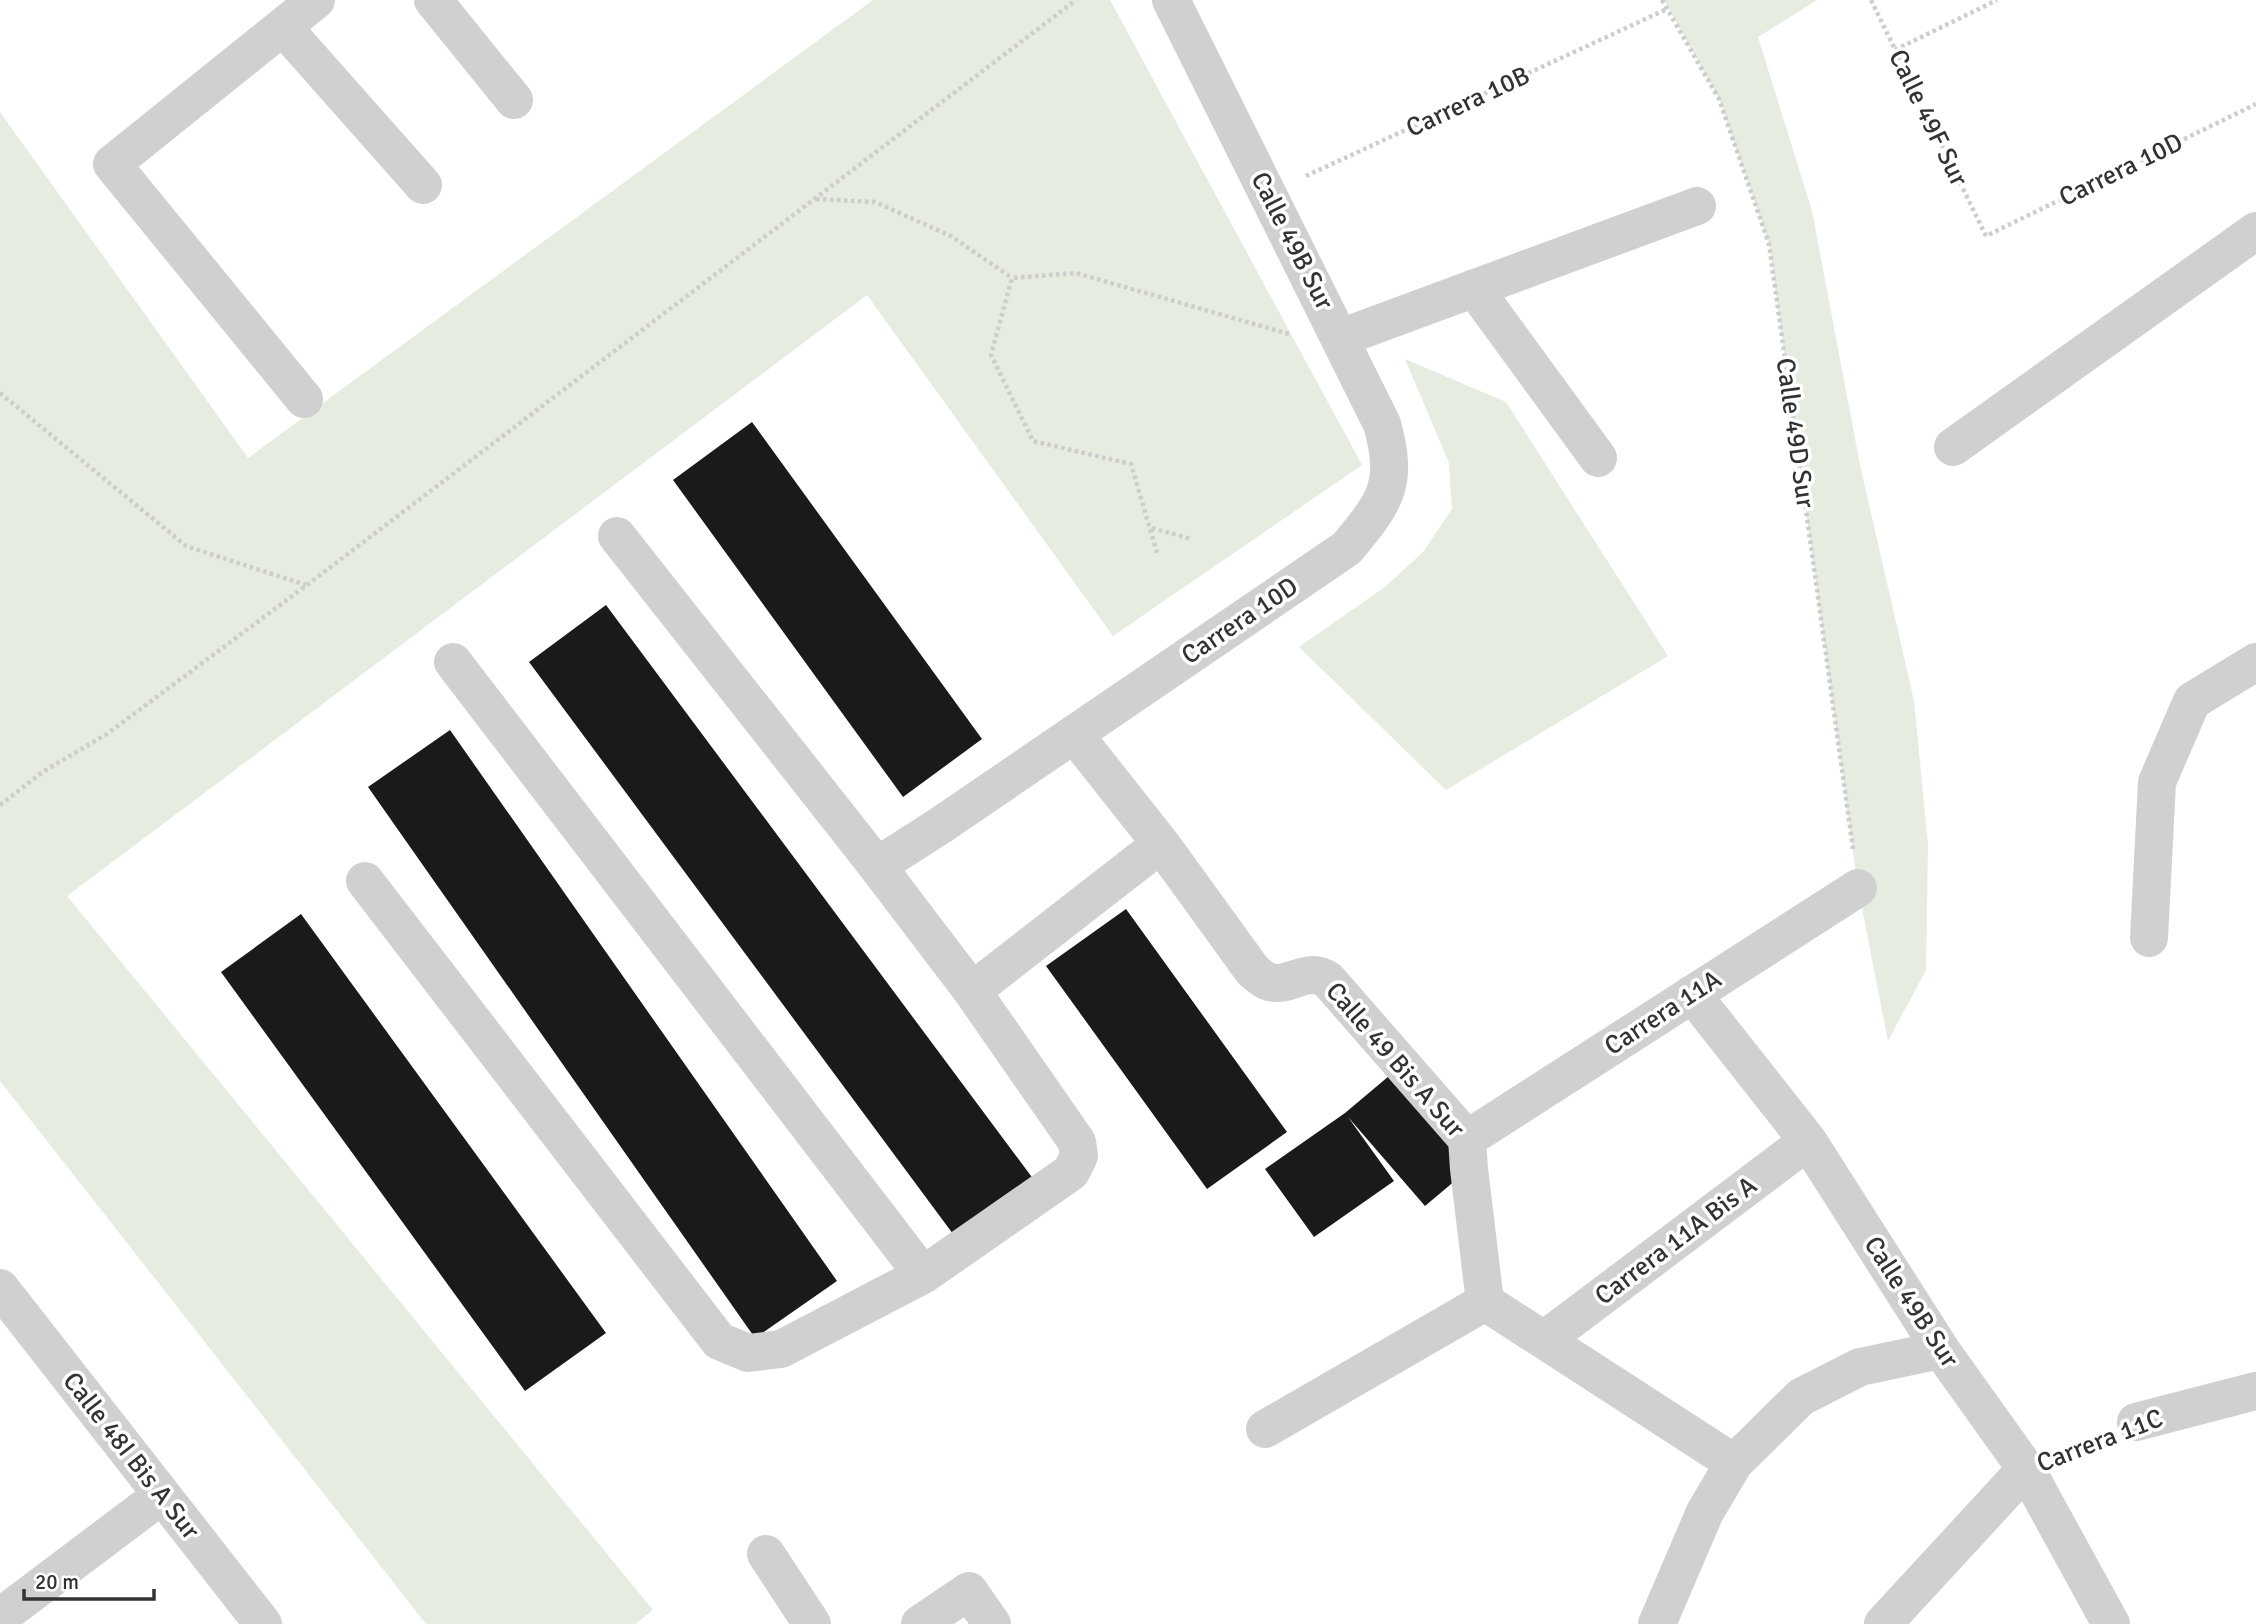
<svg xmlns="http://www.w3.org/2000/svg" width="2256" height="1624" font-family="Signika,sans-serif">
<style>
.green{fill:#e6ecdf}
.building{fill:#1a1a1a}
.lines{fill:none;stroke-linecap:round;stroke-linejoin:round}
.path{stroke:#cdcdcd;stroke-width:4.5;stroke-dasharray:3.5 3.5;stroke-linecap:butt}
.minor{stroke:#d0d0d0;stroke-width:38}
.labels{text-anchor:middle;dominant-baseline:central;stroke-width:7;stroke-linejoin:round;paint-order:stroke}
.street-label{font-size:26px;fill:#333;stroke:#fff}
</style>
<rect width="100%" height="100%" fill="#fff"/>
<path class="green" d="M873,0h237l252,465 -249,171 -246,-341 -800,601 586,714 -18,14h-209l-426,-543v-969l248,346z
M1664,0h153l-59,37 54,174 48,254 54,236 14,144 -2,125 -38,71 -30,-153 -89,-644 -50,-145z
M1405,359l101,43 162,254 -222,134 -147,-143 86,-60 38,-35 29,-43 -3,-46z"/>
<path class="building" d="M752,422l230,317 -79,58 -230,-317z
M606,605l428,575 -78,58 -427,-576z
M450,730l387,551 -82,57 -387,-551z
M1126,909l161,223 -80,57 -161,-223z
M301,914l305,419 -81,58 -304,-419z
M1389,1076l80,93 -44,37 -77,-89 46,64 -80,56 -49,-68 80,-56z"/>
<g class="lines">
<path class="path" d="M1662,0l57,99 50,145 84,605
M1871,0l115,236 270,-132
M1895,50l102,-50
M1306,176l361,-167
M816,199l59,3 76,34 61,42
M0,393l186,153 120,39
M1152,528l39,11
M1157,553l-26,-89 -98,-23 -42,-86 21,-77 64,-5 213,61
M0,805l44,-34 63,-37 200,-149 769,-585
M2062,1454l37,-16"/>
<path class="minor" d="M433,0l81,100
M283,27l140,158
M1474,288l124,170
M1340,338l357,-132
M304,399l-192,-235 204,-164
M1953,447l303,-216
M453,662l470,613
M1074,734l87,110 92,127c4,3 9,8 14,10 22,9 38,-16 61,-1l139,159 2,30 16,133 249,161
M877,866l64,-41 406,-277c38,-46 52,-63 35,-124l-211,-424
M365,881l354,460 29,12 33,-4 142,-74 148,-103 8,-16 -2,-14 -105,-151 -95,-125 -260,-330
M2149,938l8,-156 35,-81 64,-39
M972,991l189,-147
M1692,994l116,147 133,209 85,119 85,155
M1467,1139l391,-251
M0,1288l263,336
M1544,1340l264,-199
M2136,1422l120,-31
M1265,1429l220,-127
M766,1554l46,70
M0,1617l162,-122
M920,1624l49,-33 23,33
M1657,1624l48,-112 29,-49 67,-66 59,-30 81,-17
M1883,1624l143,-155"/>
</g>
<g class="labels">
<g class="street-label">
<text transform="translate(1468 102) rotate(-25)">Carrera 10B</text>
<text transform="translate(1928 118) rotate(64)">Calle 49F Sur</text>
<text transform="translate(2121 170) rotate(-26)">Carrera 10D</text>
<text transform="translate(1292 241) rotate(63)">Calle 49B Sur</text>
<text transform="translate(1795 433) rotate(82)">Calle 49D Sur</text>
<text transform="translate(1240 621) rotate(-34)">Carrera 10D</text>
<text transform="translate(1663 1013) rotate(-33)">Carrera 11A</text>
<text transform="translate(1395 1060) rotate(49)">Calle 49 Bis A Sur</text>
<text transform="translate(1676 1241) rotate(-37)">Carrera 11A Bis A</text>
<text transform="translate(1911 1302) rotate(57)">Calle 49B Sur</text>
<text transform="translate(2100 1441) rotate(-21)">Carrera 11C</text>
<text transform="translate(131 1456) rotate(52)">Calle 48I Bis A Sur</text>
</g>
</g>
<path d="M24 1589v10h130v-10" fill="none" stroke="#333333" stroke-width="3.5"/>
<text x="35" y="1589" font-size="21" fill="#333333" stroke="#ffffff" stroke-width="5" paint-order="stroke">20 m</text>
</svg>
